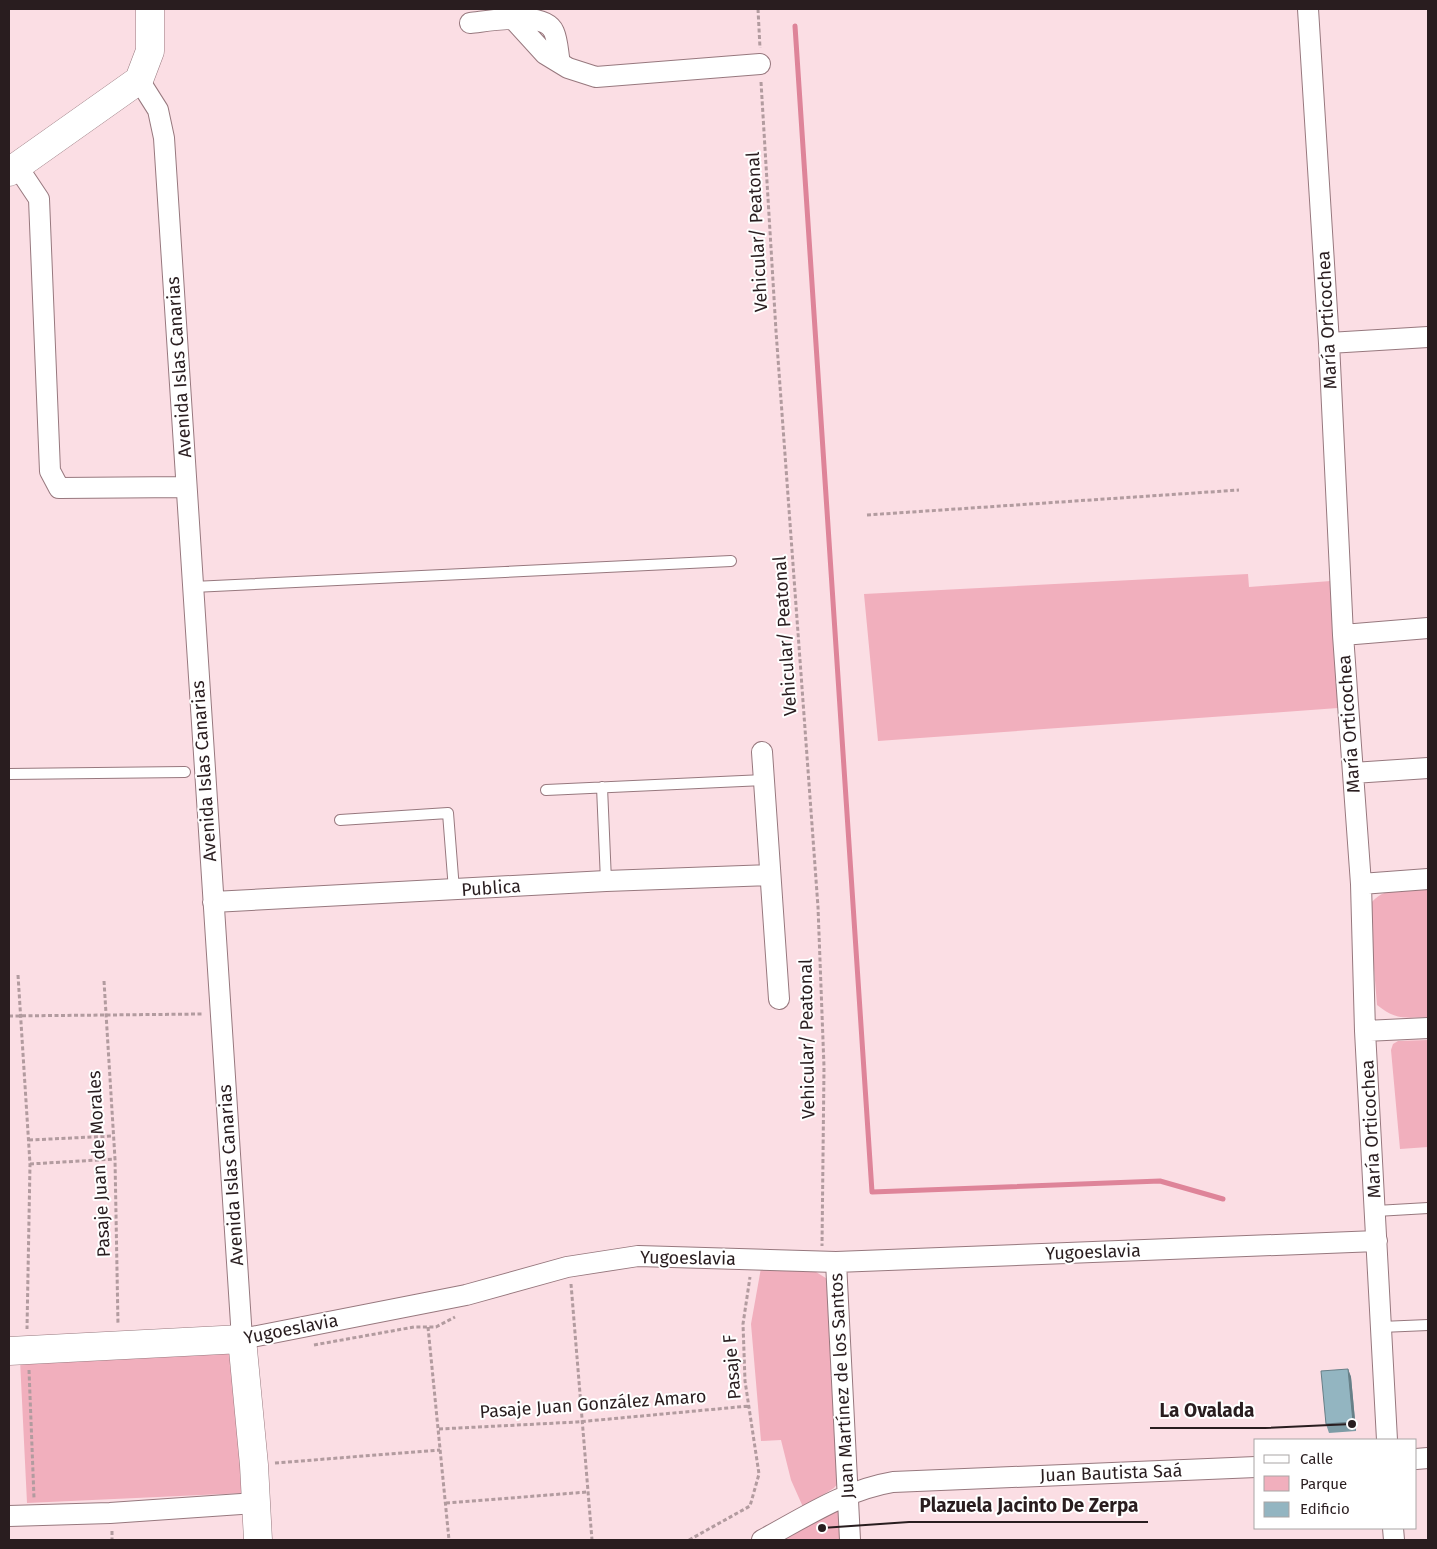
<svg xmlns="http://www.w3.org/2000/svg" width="1437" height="1549" font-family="'Fira Sans',sans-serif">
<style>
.green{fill:#f1afbd}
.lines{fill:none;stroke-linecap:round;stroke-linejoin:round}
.stream{stroke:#de8499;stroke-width:5}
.lane-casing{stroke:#97787e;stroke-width:12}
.street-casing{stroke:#97787e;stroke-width:22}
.secondary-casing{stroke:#97787e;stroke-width:29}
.path{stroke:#b29b9f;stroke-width:3;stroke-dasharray:4 2.5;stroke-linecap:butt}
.lane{stroke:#fff;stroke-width:10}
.street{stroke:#fff;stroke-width:20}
.secondary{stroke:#fff;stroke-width:28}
.wall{fill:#7e9ca6}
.shaded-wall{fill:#677f87}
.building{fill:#93b5c1;stroke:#677f87}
.labels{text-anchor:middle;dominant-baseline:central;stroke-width:4;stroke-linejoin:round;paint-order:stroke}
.street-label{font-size:18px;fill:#291d1f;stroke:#fff}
.leader{fill:none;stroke:#291d1f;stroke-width:2}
.callout-dot{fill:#291d1f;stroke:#fff;stroke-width:2}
.callout-label{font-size:19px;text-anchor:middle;font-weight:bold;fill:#291d1f;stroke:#fff;stroke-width:4;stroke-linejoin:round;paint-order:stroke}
</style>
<rect width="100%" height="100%" fill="#fbdee4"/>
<path class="green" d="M1248,574l1,13 82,-6 7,127 -460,33 -14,-147z
M1428,888v129c-24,1 -32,3 -51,-12l-8,-99c14,-21 37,-16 59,-18z
M1428,1040v107l-28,2 -9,-99 2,-6 5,-3z
M761,1268l55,4 13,8 11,201 -6,7 -31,19 -12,-27 -10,-40 -20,1 -10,-117z
M218,1351l14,4 13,138 -218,10 -7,-143z
M839,1509l8,31h-70z"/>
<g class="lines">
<path class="stream" d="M795,26l77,1166 288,-11 63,18"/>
<defs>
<path id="lane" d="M193,587l538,-26
M9,774l176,-2
M602,787l4,94
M546,790l218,-10
M340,820l108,-7 6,77
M1376,1211l52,-3
M1381,1327l47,-2"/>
<path id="street" d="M1308,9l21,334 14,292 18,249 4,147 22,409
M513,19l32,35 23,14 28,9 164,-13
M470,23c20,-2 75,-13 84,9 4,9 4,22 6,31
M139,80l19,30 6,28 78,1201 224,-44 101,-28 71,-11 198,6 541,-21
M17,166l22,33 11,272 9,17 127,-1
M1329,343l99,-6
M1343,635l85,-7
M762,752l17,247
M1353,773l75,-5
M1361,884l67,-5
M213,902l393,-21 164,-6
M1365,1031l63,-3
M836,1262l14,278
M1416,1459l12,-1
M9,1516l101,-3 146,-10
M1393,1528l1,12
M762,1540c43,-23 83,-50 131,-58l363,-15"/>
<path id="secondary" d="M9,172l130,-92 11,-29v-42
M9,1351l233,-12 12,126 4,75"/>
</defs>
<use href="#lane" class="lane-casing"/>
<use href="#street" class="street-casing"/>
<use href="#secondary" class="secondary-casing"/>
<path class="path" d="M758,9l2,39
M761,82l15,249 42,576 6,160 -2,179
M867,515l372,-25
M18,975l12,189 -3,165
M104,981l11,178 3,166
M9,1016l194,-2
M29,1140l84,-4
M30,1164l85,-5
M571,1284l21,256
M428,1327l21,213
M314,1345l100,-18h22l19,-10
M29,1370l5,128
M439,1429l138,-7 172,-16
M275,1463l165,-13
M446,1503l141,-11
M112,1531v9
M689,1540l61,-34 9,-32 -14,-93 -2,-57 7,-47"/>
<use href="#lane" class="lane"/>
<use href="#street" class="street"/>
<use href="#secondary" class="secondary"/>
</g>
<path class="wall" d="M1348,1369l3,8 5,54 -27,2 -3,-9z"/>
<path class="shaded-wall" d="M1348,1369l3,8 5,54 -3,-9z"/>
<path class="building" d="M1348,1369l5,53 -27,2 -5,-53z"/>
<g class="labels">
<g class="street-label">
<text transform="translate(757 232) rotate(-93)">Vehicular/ Peatonal</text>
<text transform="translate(1327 320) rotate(-93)">María Orticochea</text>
<text transform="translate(179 367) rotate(-94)">Avenida Islas Canarias</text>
<text transform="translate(785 636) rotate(-94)">Vehicular/ Peatonal</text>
<text transform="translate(1349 724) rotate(-94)">María Orticochea</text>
<text transform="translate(204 771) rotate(-94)">Avenida Islas Canarias</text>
<text transform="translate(491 888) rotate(-4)">Publica</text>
<text transform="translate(807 1039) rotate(-91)">Vehicular/ Peatonal</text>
<text transform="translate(1371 1129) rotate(-93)">María Orticochea</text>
<text transform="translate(99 1164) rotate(-93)">Pasaje Juan de Morales</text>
<text transform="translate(231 1175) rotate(-94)">Avenida Islas Canarias</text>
<text transform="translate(1093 1252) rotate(-2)">Yugoeslavia</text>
<text transform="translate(688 1258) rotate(1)">Yugoeslavia</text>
<text transform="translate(291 1329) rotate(-11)">Yugoeslavia</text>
<text transform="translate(732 1367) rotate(-95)">Pasaje F</text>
<text transform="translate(842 1386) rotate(-93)">Juan Martínez de los Santos</text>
<text transform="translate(593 1404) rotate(-4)">Pasaje Juan González Amaro</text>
<text transform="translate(1111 1473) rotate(-2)">Juan Bautista Saá</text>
</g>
</g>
<path class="leader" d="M1352 1424L1265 1428H1150M822 1528L909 1522H1148"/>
<g class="callout-dot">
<circle cx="1352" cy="1424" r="5"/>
<circle cx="822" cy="1528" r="5"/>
</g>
<g class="callout-label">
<text x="1207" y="1417">La Ovalada</text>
<text x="1029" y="1512">Plazuela Jacinto De Zerpa</text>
</g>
<rect width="1437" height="1549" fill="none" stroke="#291d1f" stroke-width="20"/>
<rect x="1254" y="1439" width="162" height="90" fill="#ffffff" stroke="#a9a5a5"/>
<rect x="1264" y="1455" width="25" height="8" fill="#ffffff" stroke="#a9a5a5"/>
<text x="1300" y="1464" font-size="15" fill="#291d1f">Calle</text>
<rect x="1264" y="1476" width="25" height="15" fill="#f1afbd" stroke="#a9a5a5"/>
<text x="1300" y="1489" font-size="15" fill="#291d1f">Parque</text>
<rect x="1264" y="1502" width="25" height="15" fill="#93b5c1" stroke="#a9a5a5"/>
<text x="1300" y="1514" font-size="15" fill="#291d1f">Edificio</text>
</svg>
